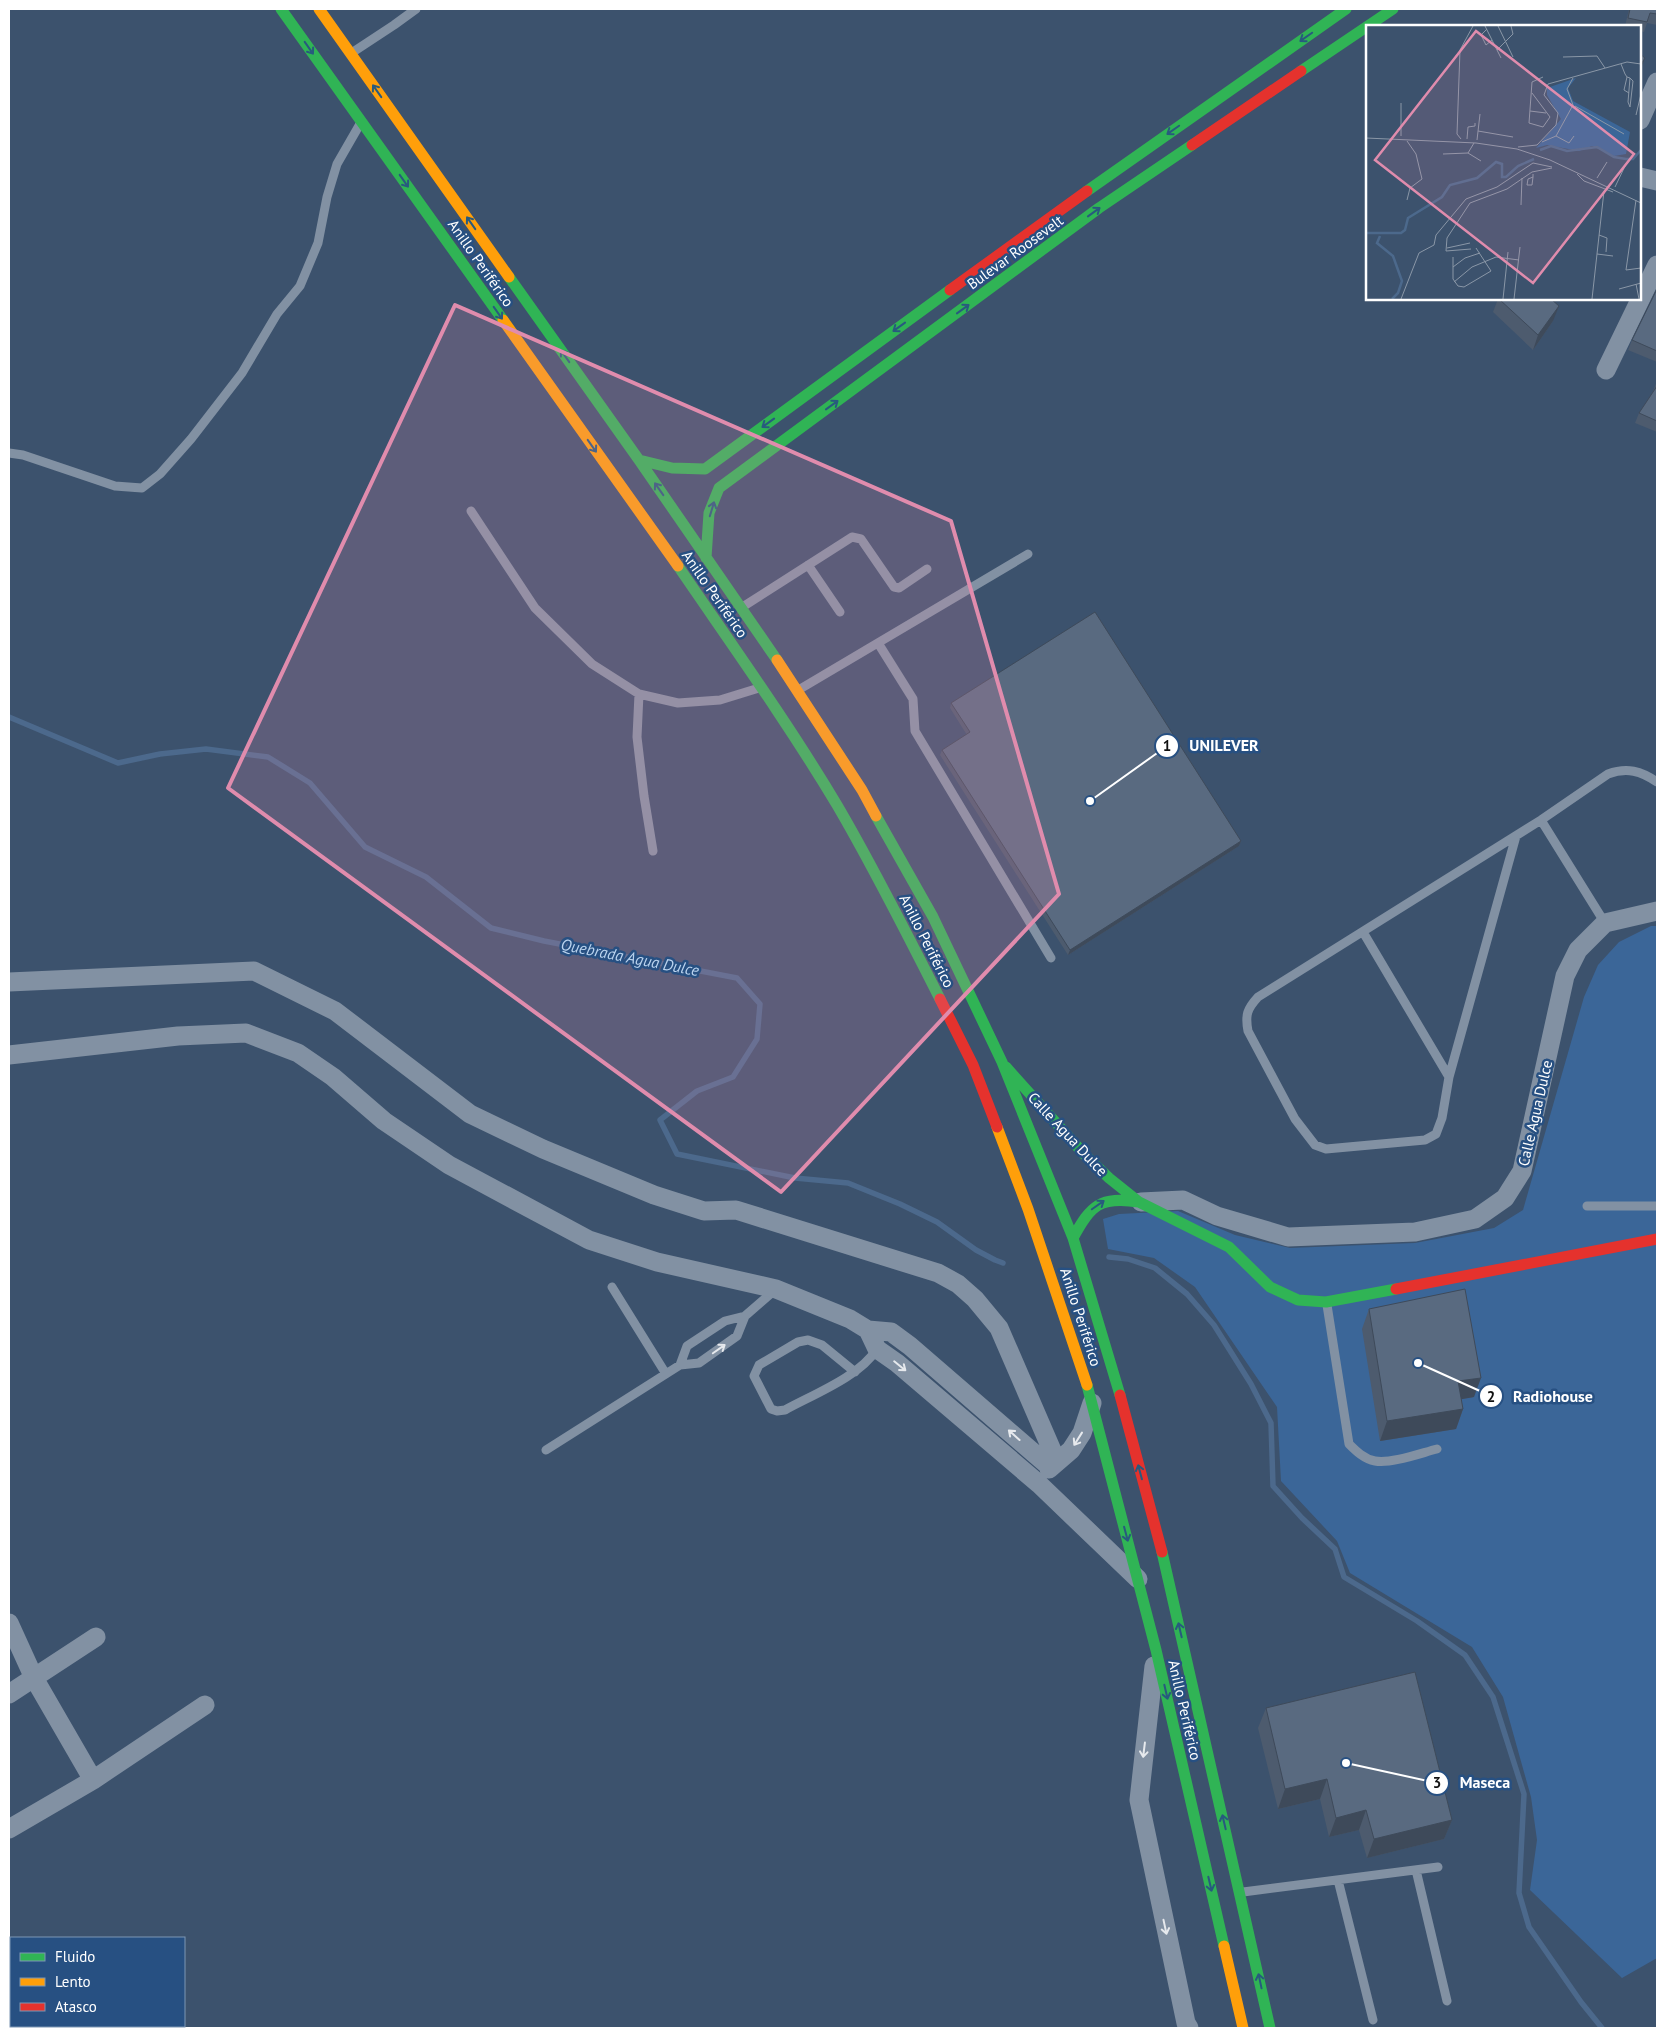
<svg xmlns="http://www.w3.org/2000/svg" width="1666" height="2037" font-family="'PT Sans',sans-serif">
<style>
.green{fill:#3b6698}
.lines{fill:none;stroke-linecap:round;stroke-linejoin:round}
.stream{stroke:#4c698c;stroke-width:5.5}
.lane{stroke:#8291a3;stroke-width:9}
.street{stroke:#8291a3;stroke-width:19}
.fast{stroke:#30b455;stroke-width:11}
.slow{stroke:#ff9f0a;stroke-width:11}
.jam{stroke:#e5322d;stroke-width:11}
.wall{fill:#4d5b6e}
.shaded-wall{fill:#3e4a5a}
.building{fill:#596a80;stroke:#3e4a5a}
.oneway{stroke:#285a7e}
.oneway2{stroke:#e6e9ed}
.marked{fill:#e08cad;fill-opacity:0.2;stroke:#e08cad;stroke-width:4;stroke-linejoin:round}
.labels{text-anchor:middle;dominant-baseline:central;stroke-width:5;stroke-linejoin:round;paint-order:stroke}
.street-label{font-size:15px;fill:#fff;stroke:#275082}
.water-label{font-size:16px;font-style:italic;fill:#bad3ee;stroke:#275082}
.inset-river{fill:none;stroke:#4c698c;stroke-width:2.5}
.inset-road{fill:none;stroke:#8a97a7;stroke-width:1}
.view{fill:#e08cad;fill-opacity:0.15;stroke:#e08cad;stroke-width:2.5}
.inset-edge{fill:none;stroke:#fff;stroke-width:2.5}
.leader{fill:none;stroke:#fff;stroke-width:2}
.callout-dot{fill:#fff;stroke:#275082;stroke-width:2}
.mark-label{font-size:15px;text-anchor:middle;font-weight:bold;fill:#111}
.callout-label{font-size:16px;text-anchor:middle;font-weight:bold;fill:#fff;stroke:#275082;stroke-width:5;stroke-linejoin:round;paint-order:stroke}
</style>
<rect width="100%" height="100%" fill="#3c526d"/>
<path class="green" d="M1651,926h6v1032l-35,20 -92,-88 7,-50 -6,-43 -28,-100 -31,-50 -122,-74 -13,-32 -56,-60 -4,-74 -82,-120 -41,-29 -46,-9 -5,-30 16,-5 59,-3 57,24 55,13 125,-5 79,-15 29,-18 61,-213 14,-32 21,-23z"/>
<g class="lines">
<path class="stream" d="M9,717l109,46 42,-9 46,-5 62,8 42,26 55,64 61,30 65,51 53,13 193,37 23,26 -3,35 -24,38 -36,14 -37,29 17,34 118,24 53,5 52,21 37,18 39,28 19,10 8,3
M1109,1257l19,2 27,9 32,26 27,31 37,59 20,39 2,63 29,32 33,31 9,28 73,44 48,34 28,42 31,97 -5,99 10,34 52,75 21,26"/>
<path class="lane" d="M353,52l41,-27 22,-16
M9,453l14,2 92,31 27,2 18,-14 31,-35 51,-66 35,-59 23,-28 18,-43 9,-46 10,-33 23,-40
M471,511l64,97 57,56 47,30 39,9 42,-3 39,-12
M808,565l32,47
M744,606l108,-69 9,2 33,48 5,1 28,-19
M878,643l35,56 2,32 136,227
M800,689l228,-135
M639,694l-2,43 7,59 9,55
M1541,820l64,103
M1516,836l-67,241 -7,41 -6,16 -11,6 -99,9 -11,-4 -20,-26 -47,-88c-3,-16 -1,-22 10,-34l283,-177 67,-46c19,-7 33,-3 49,8
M1363,932l86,145
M1587,1206h70
M612,1287l54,87
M1327,1305l22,139c7,7 15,15 26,17 16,3 46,-8 62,-12
M680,1365l7,-19 38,-25 20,-5 31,-27
M855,1372l-33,-27 -14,-5 -10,2 -39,23 -5,11 17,33 6,2 8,-1c29,-16 74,-33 92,-61
M546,1450l134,-85 19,-2 38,-27 8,-20
M1416,1870l31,131
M1338,1880l35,140
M1243,1892l195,-25"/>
<path class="street" d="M1640,120l17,-38
M1640,177l17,4
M1606,370l51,-105
M9,982l245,-11 81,40 135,103 73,35 111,46 50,16 32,-1 202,63 20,11 17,15 24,29 58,134
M9,1055l169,-19 68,-3 52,20 35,24 51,44 65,44 140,75 68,22 119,27 74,30 18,11 23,2 19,14 140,121
M1141,1202l42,-2 34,16 71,21 127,-5 60,-13 30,-21 17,-27 43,-195 13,-26 27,-27 52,-12
M868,1330l9,19 20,14 142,121 99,95
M1049,1469l22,-19 11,-17 10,-30
M9,1623l25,55 59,102
M1154,1666l-15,134 47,223 3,5
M9,1694l87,-57
M9,1829l84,-49 112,-75"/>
<path class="fast" d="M281,9l222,311
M1301,71l92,-62
M1087,191l259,-182
M509,277l130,183 138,200
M639,460l33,8 33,1 245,-179
M706,558l3,-45 10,-25 380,-280 93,-63
M678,566c54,79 110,157 159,239 37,63 70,129 103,194
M876,816l57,101 69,145 71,176 47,157
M1006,1067l78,87 25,24 30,24 90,45 41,40 28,13 28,2 70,-13
M1073,1238c18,-33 27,-42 66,-36
M1087,1385l69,265 68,296
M1162,1552l108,476"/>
<path class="slow" d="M319,9l190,268
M503,320l175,246
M777,660l85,130 14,26
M997,1127l31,82 59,176
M1224,1946l19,82"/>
<path class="jam" d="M1192,145l109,-74
M950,290l137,-99
M940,999l33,66 24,62
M1396,1289l261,-50
M1120,1395l42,157"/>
</g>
<path class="wall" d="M1629,9h28v16l-10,-2 -3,9 -4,-1v-5h-15z
M1657,290v72l-29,-12 4,-10z
M1498,299l55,22 -20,29 -40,-38z
M1657,381v51l-22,-9 4,-10 13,-19z
M951,703l290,138 -2,5 -171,109 -128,-200 2,-5 25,-15 -17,-27z
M1369,1309l105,88 -13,2 2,10 -7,20 -76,12 -18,-112z
M1266,1708l186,112 -8,19 -77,19 -8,-28 -30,7 -9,-38 -42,10 -20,-81z"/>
<path class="shaded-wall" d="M1645,58l-5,13v-5z
M1559,306l-6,15 -20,29 5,-15z
M1241,841l-2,5 -171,109 2,-5z
M1481,1378l-7,19 -23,4 7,-20z
M1463,1409l-7,20 -76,12 7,-20z
M1327,1779l-7,20 -42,10 7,-20z
M1366,1810l-7,20 -30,7 7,-19z
M1452,1820l-8,19 -77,19 7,-19z"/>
<path class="building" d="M1630,9h27v5l-7,-1 -3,9 -19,-4z
M1640,54l5,4 -5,8z
M1657,289v62l-25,-11z
M1499,299h52l8,7 -21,29z
M1657,386v35l-18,-8z
M1095,612l146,229 -171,109 -128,-200 28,-18 -19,-29z
M1465,1289l16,89 -23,3 5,28 -76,12 -18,-112z
M1415,1672l37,148 -78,19 -8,-29 -30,8 -9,-39 -42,10 -19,-81z"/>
<defs><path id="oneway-shaft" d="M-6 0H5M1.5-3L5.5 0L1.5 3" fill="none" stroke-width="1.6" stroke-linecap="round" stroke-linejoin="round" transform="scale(1.25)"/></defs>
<g class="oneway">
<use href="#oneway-shaft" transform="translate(1306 37) rotate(145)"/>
<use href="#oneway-shaft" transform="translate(309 48) rotate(55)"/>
<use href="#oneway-shaft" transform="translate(377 91) rotate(-125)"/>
<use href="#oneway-shaft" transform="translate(1173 130) rotate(145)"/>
<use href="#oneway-shaft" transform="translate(404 181) rotate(55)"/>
<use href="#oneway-shaft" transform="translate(1094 212) rotate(-36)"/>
<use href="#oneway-shaft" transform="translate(471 223) rotate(-125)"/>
<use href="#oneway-shaft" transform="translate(963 309) rotate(-36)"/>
<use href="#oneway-shaft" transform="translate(498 313) rotate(55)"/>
<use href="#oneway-shaft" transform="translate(899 327) rotate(144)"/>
<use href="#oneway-shaft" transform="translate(565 356) rotate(-125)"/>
<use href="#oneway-shaft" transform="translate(832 405) rotate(-36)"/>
<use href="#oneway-shaft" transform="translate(768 423) rotate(144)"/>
<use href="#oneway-shaft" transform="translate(592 446) rotate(55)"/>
<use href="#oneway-shaft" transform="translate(659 489) rotate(-125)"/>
<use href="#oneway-shaft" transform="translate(712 509) rotate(-73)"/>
<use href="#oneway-shaft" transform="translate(1098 1205) rotate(-35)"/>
<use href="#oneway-shaft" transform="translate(1140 1472) rotate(-105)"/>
<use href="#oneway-shaft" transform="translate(1126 1534) rotate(75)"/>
<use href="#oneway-shaft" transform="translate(1180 1630) rotate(-103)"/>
<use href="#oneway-shaft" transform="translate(1166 1692) rotate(77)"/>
<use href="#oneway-shaft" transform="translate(1224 1822) rotate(-103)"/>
<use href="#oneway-shaft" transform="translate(1210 1884) rotate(77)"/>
<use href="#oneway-shaft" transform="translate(1260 1981) rotate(-102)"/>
</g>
<g class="oneway2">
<use href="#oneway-shaft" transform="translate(719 1349) rotate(-35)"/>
<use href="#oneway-shaft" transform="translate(900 1366) rotate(39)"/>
<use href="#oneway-shaft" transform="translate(1014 1435) rotate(-138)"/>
<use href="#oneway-shaft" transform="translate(1078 1439) rotate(122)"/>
<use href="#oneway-shaft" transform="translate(1144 1750) rotate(97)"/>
<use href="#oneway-shaft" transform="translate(1165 1927) rotate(78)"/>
</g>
<path class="marked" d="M455,305l496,216 108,373 -278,298 -553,-404z"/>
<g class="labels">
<g class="street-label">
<text transform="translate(1015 252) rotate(-36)">Bulevar Roosevelt</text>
<text transform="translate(481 263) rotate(55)">Anillo Periférico</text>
<text transform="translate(715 594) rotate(55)">Anillo Periférico</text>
<text transform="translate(927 941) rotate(63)">Anillo Periférico</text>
<text transform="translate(1535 1113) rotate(-77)">Calle Agua Dulce</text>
<text transform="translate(1068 1134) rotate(47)">Calle Agua Dulce</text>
<text transform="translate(1081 1317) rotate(72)">Anillo Periférico</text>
<text transform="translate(1185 1710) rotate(77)">Anillo Periférico</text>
</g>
<g class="water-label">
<text transform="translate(630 957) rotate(11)">Quebrada Agua Dulce</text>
</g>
</g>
<g transform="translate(1366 25)">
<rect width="275" height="275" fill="#3c526d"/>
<path d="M210,53l-8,10 5,13 57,31 -4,22 -12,2 -22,-10 -13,5 -32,-6 -11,3 25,-29 -14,-24v-7z" fill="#3b6698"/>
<path class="inset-river" d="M174,125l11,-4 16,5 30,-4 17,10 12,2h7l8,-9M0,208h35l4,-3 3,-12 34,-21 8,-12 27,-7 19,-16 6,2v13h4l12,-11 16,-7M14,211l-3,7 16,13 9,25 -4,12 -6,6"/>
<path class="inset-road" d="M119,1l16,32M132,1l15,31M121,4l-6,6 5,10 6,-5M131,25l16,-16 -2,-8M197,32l34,-1 8,12M255,39l4,10 2,3 3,1 3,3 -3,26 -2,-5 2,-24M261,52l-3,13 5,3M166,68l18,24 -7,10 -14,-4 3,-41 11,-5M275,80v25M209,81l49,28M164,86l16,2M270,90l5,-21M112,106l35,6M35,111v-33M190,111l13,7 5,-7M0,113l110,5 41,6 33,11 91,43M95,114l-4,-5 3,-84 13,-24M101,114l1,-12 7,-1v-3M111,115l3,-26M176,117l14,-6 17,-31 -6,-16 6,-11M152,122l19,-2 19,-20 2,-12 -14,-18 4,-11 79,-22 14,2M102,128l13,8M77,129l25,-1 6,-10M167,149v3l-1,8h-5l1,-6 5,-2M211,149l7,7 29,11M231,153l10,-16M249,162l11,-23M41,175l3,-12 12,-9 -6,-25 -9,-13M270,175l-10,70 15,-2M155,180l1,-27M233,210l8,3 -1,14M81,223l23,-5M105,224l-25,2 1,-13 23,-35 37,-14 25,-17 20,-4M231,229l16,2M87,232v22l5,7 6,1 27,-16 -15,-23M87,242l12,-9 15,-5M88,257l18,-15 24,-10 23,3M270,259l3,15M253,264l22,-6M35,274l18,-46 15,-8 2,-10 30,-36 31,-12 36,-24 19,4M137,274l5,-47M148,274l6,-52M226,274l12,-108"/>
<path class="view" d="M110,6l158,123 -101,129 -158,-123z"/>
<rect width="275" height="275" class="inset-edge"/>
</g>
<path class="leader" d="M1090 801L1167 746M1418 1363L1491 1396M1346 1763L1437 1783"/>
<g class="callout-dot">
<circle cx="1090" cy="801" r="5"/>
<circle cx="1418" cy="1363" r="5"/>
<circle cx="1346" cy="1763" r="5"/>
<circle cx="1167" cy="746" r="12"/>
<circle cx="1491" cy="1396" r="12"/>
<circle cx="1437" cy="1783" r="12"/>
</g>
<g class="mark-label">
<text x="1167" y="751">1</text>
<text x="1491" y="1402">2</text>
<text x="1437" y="1788">3</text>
</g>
<g class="callout-label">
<text x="1224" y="751">UNILEVER</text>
<text x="1553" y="1402">Radiohouse</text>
<text x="1485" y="1788">Maseca</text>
</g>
<rect width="1666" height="2037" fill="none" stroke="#ffffff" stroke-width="20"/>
<rect x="10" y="1937" width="175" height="90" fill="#275082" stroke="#7d96b4"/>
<rect x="20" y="1953" width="25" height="8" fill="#30b455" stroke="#7d96b4"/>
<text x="55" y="1962" font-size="15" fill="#ffffff">Fluido</text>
<rect x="20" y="1978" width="25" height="8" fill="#ff9f0a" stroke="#7d96b4"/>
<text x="55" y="1987" font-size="15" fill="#ffffff">Lento</text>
<rect x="20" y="2003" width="25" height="8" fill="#e5322d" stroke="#7d96b4"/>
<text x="55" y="2012" font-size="15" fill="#ffffff">Atasco</text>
</svg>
